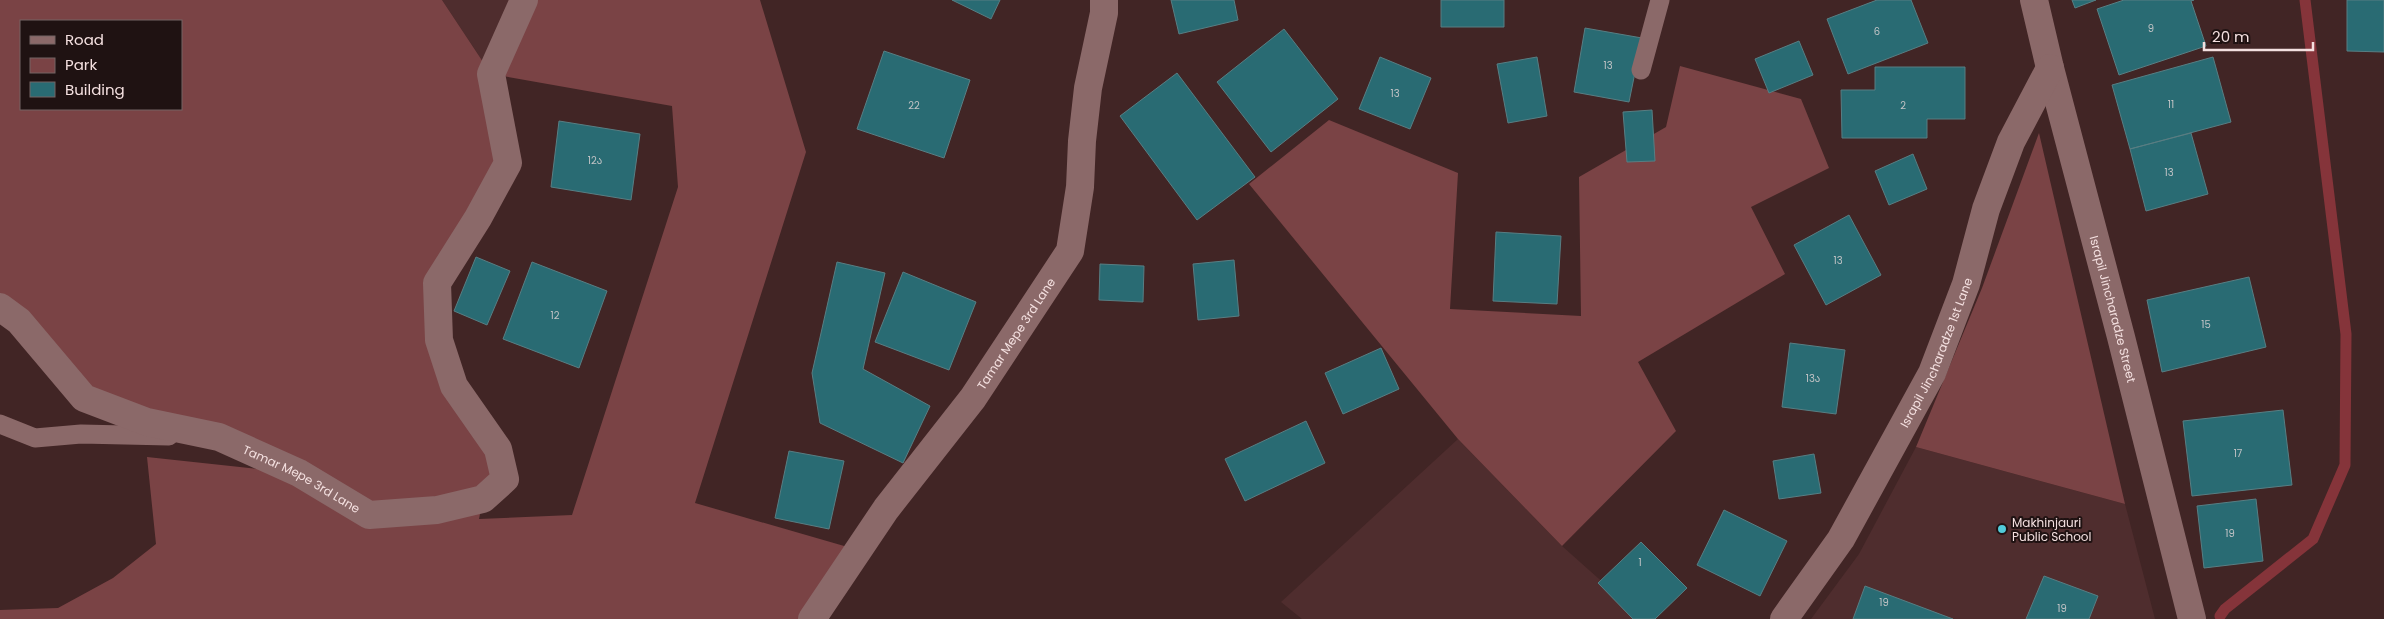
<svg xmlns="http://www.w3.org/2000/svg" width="2384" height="619" font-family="Poppins,'Noto Sans Georgian',sans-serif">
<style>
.built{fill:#4f2d2e}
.green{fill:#7a4345;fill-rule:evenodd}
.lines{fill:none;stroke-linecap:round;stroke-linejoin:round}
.stream{stroke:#85343a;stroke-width:11}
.building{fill:#296b73;stroke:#587e83}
.lane{stroke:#8b6969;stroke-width:19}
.street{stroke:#8b6969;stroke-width:28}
.secondary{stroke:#8b6969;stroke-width:28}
.poi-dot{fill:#52cbd9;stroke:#1f1212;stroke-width:2}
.labels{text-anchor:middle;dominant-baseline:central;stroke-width:4;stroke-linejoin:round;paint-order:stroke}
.number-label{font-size:10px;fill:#c1c3c5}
.street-label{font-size:12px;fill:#f4e0e0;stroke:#1f1212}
.poi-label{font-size:12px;fill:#f4e0e0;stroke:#1f1212;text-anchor:start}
</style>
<rect width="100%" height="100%" fill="#412525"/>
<path class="built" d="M442,0h82l-33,74z
M1458,439l104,107 82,73h-342l-21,-17z
M1916,447l209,57 30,115h-344l48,-65z"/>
<path class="green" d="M0,0h442l49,74 33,-74h236l46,152 -111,351 163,47 -46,69h-812v-9l58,-2 55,-30 43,-34 -9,-87 150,16 -213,-75 -84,-91zM21,21h160v88h-160zM491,74l181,32 6,81 -106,328 -93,4 4,-20 22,-20 -66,-139 -2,-57 71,-120z
M1680,66l121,33 28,69 -78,39 34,67 -147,88 38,69 -114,115 -104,-107 -209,-255 80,-64 129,53 -8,136 131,7 -2,-139 87,-50z
M2039,133l86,371 -209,-57 66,-159z"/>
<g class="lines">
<path class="stream" d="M2220,616l5,-7 88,-70 32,-74 1,-131 -41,-334"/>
</g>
<path class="building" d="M952,0h48l-9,19z
M1171,0h63l4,20 -59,14z
M1441,0h63v27h-63z
M1877,0h34l17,43 -80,31 -21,-55z
M2072,0h24l-21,8z
M2124,0h70l-3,1 15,45 -87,29 -22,-66z
M2347,0h37v52l-37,-1z
M1585,28l57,10 -13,64 -55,-10z
M1284,29l54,70 -67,53 -54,-70z
M1799,41l14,34 -44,18 -14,-34z
M884,51l86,29 -26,78 -87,-29z
M1380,57l51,21 -21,51 -51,-20z
M1537,57l10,59 -39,7 -11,-59z
M2213,57l18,65 -101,27 -18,-64z
M1875,67h90v52h-38v19h-85l-1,-48h34z
M1177,73l78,104 -58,43 -77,-104z
M1652,110l3,51 -28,1 -4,-50z
M559,121l81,13 -9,66 -80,-13z
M2191,133l17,61 -62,17 -16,-62z
M1913,154l14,35 -38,16 -14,-34z
M1849,215l32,60 -55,30 -32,-60z
M1496,232l65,4 -4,68 -64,-3z
M476,257l34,14 -23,54 -33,-14z
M1234,260l5,56 -41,4 -5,-56z
M532,262l75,29 -28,77 -76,-29z
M837,262l48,11 -22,96 67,37 -27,57 -83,-40 -8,-50z
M1100,264l44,2 -1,36 -44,-2z
M903,272l73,30 -27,68 -74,-28z
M2249,277l17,70 -104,25 -15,-72z
M1790,343l55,7 -9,64 -54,-7z
M1381,348l18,41 -56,25 -18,-41z
M2283,410l9,75 -100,11 -9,-75z
M1306,421l19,42 -80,38 -20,-42z
M789,451l55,10 -15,68 -54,-11z
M1814,454l7,39 -42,6 -6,-38z
M2256,499l7,62 -59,7 -7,-62z
M1724,510l63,31 -27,55 -63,-31z
M1641,542l46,46 -32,31h-22l-35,-36z
M2044,576l54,20 -9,23h-63z
M1865,586l88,33h-100z"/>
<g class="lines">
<path class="lane" d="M1641,70l19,-70
M0,424l35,14 46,-4 88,2"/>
<g class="street">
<path id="s1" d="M0,307l19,14 65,77 63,24 72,15 80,36 70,42 68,-5 46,-11 22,-20 -7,-30 -44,-63 -15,-46 -2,-57 41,-65 30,-55 -17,-89 33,-74"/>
<path id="s2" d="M812,619l74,-110 87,-111 97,-147 10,-64 2,-46 6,-53 16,-75v-13"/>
</g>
<g class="secondary">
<path id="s3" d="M2034,0l16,68 71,269 71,282"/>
<path id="s4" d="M1784,619l57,-80 91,-166 34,-89 20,-75 25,-67 39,-74"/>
</g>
</g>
<circle class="poi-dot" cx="2002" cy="529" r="5"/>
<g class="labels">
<g class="number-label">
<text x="2151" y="28">9</text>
<text x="1877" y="31">6</text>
<text x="1608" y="65">13</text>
<text x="1395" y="93">13</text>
<text x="2171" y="104">11</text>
<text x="914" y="105">22</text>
<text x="1903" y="105">2</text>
<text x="595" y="160">12ა</text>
<text x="2169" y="172">13</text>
<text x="1838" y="260">13</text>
<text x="555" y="315">12</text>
<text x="2206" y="324">15</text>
<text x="1813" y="378">13ა</text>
<text x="2238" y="453">17</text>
<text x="2230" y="533">19</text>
<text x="1640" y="562">1</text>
<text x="1884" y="602">19</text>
<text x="2062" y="608">19</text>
</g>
<g class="street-label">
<text stroke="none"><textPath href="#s3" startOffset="319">Israpil Jincharadze Street</textPath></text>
<text stroke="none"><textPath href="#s2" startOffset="351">Tamar Mepe 3rd Lane</textPath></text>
<text stroke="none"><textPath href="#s4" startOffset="308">Israpil Jincharadze 1st Lane</textPath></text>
<text stroke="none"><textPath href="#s1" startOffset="358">Tamar Mepe 3rd Lane</textPath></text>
</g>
<g class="poi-label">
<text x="2012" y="522">Makhinjauri<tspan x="2012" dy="14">Public School</tspan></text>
</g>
</g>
<rect x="20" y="20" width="162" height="90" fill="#1f1212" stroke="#746464"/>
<rect x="30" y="36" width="25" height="8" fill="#8b6969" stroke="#746464"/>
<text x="65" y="45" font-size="15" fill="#f4e0e0">Road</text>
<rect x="30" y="58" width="25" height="15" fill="#7a4345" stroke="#746464"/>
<text x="65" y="70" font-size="15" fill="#f4e0e0">Park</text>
<rect x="30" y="82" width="25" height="15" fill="#296b73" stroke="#746464"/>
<text x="65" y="95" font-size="15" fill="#f4e0e0">Building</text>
<path d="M2204 42v8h109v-8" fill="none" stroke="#f4e0e0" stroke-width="2.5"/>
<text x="2212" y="42" font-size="15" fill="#f4e0e0" stroke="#1f1212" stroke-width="4" paint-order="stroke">20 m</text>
</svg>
